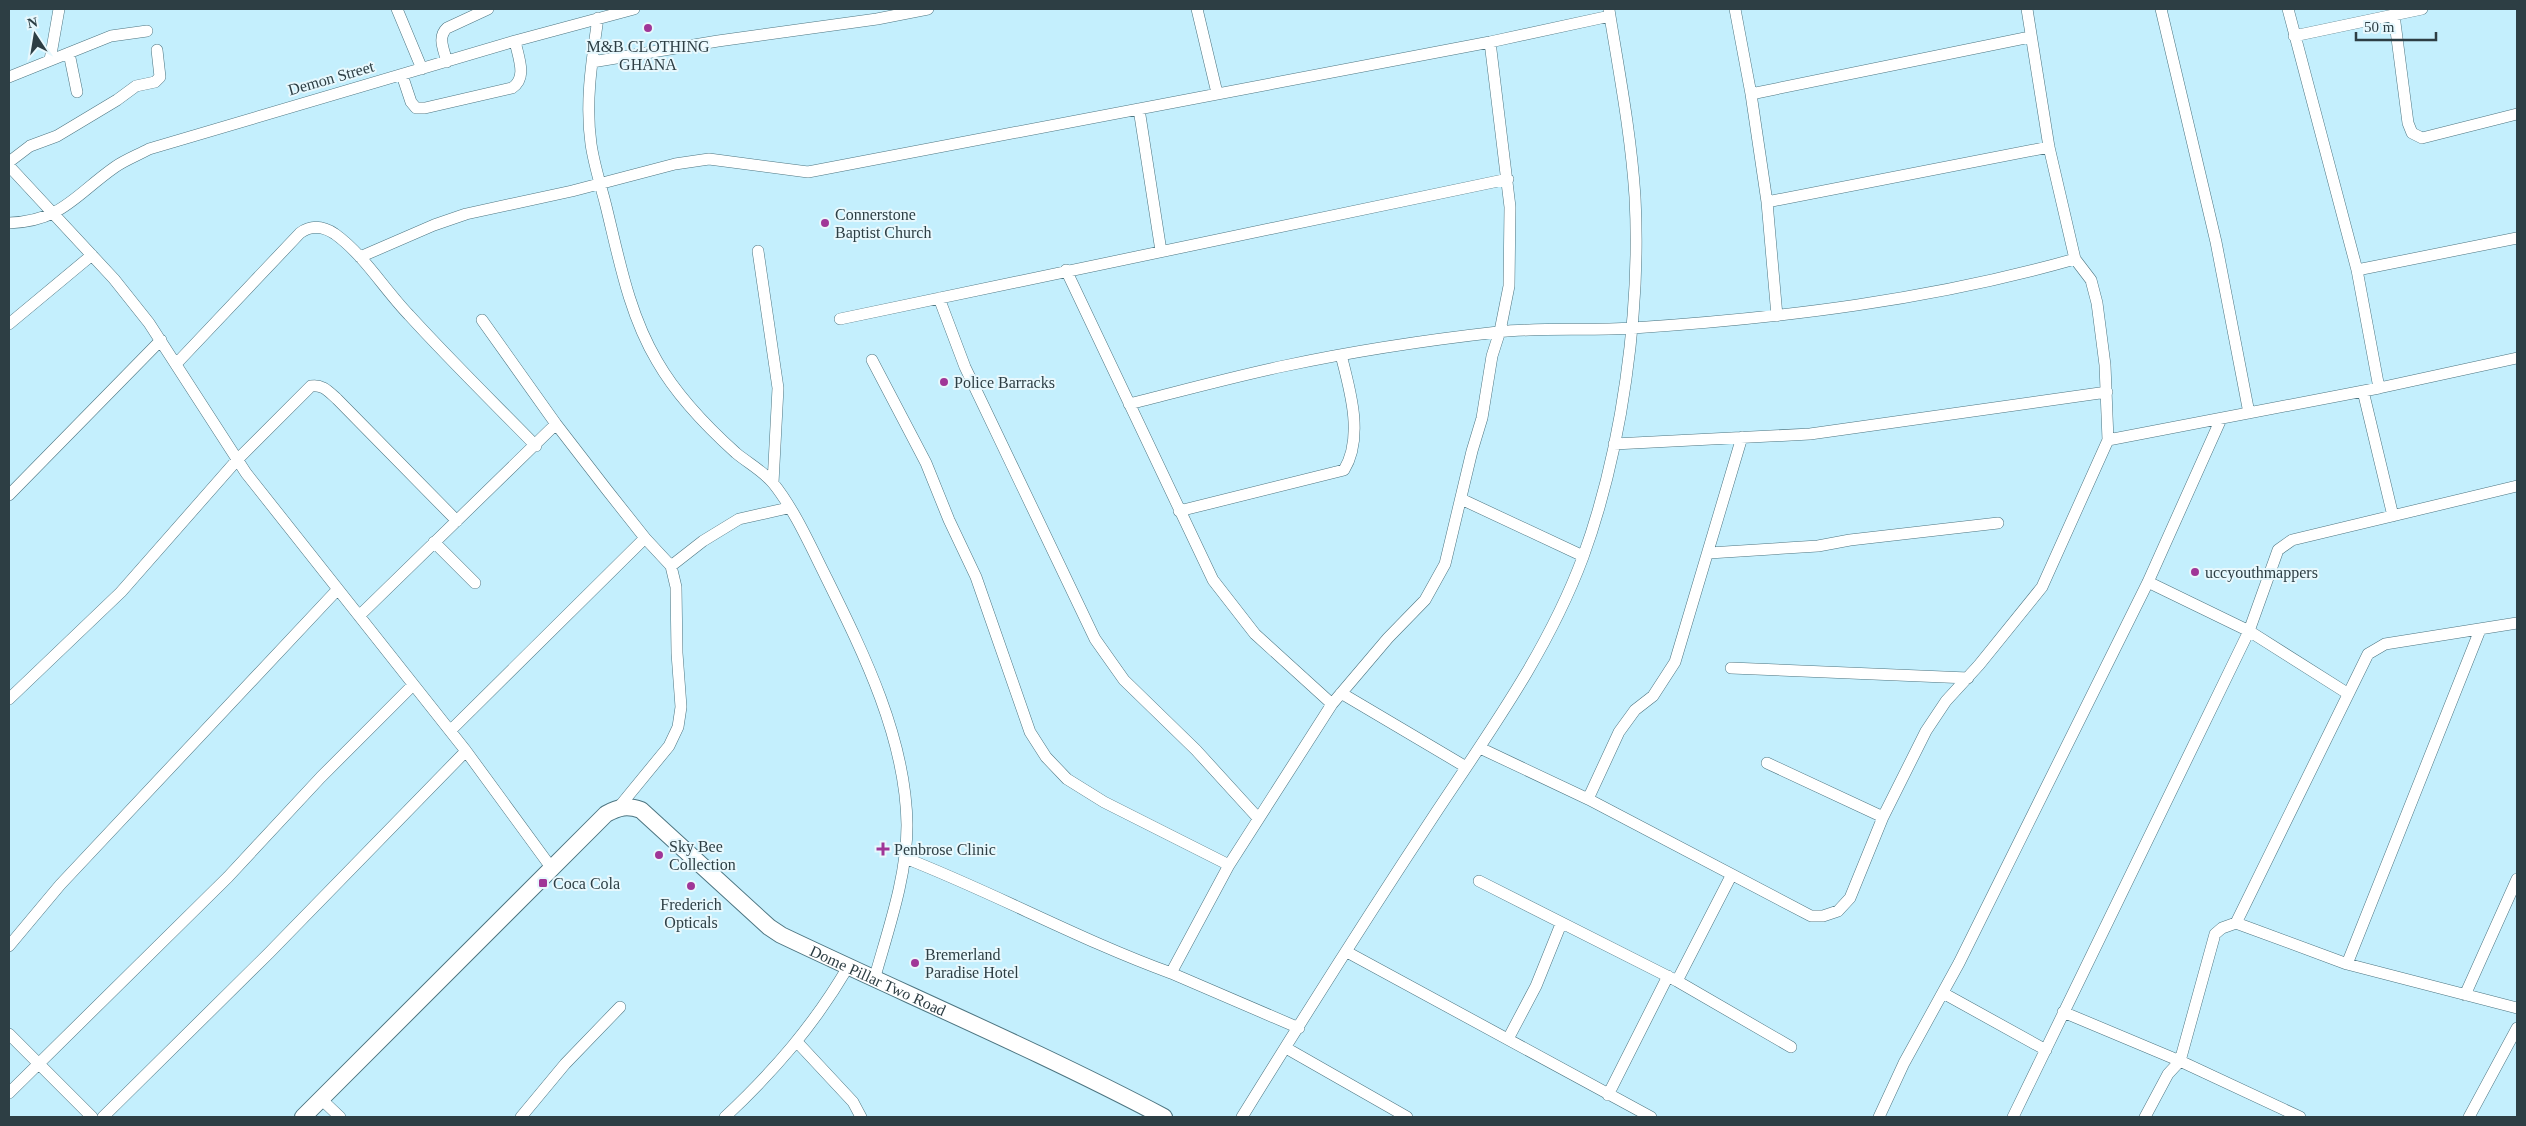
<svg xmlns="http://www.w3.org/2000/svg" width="2526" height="1126" font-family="Georgia,serif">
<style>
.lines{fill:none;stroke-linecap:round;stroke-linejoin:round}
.street-casing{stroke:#4d7581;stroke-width:12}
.secondary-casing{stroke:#4d7581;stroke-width:18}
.street{stroke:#fff;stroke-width:11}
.secondary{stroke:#fff;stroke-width:16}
.poi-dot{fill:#a03697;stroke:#e7f8fd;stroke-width:2}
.labels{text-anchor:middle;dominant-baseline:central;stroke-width:4;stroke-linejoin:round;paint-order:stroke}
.poi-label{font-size:16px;fill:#2d3e44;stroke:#e7f8fd;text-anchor:start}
.street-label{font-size:16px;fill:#2d3e44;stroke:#e7f8fd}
</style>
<rect width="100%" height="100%" fill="#c4effd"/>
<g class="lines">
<defs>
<path id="street" d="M397,9l25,60
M1197,9l20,84
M1735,9l16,85 16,108 10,114
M2161,9l55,233 33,171
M2288,9l69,261 22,118
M2394,15l14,108 4,10 10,5 95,-24
M598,18c-6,42 -13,84 -7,126 3,21 10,42 15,62 13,53 23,108 51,155 20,35 49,65 79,92 12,10 27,18 37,30 21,26 37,62 52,92 38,77 81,163 82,250 0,52 -19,105 -33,155
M2294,36l128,-27
M69,53l8,39
M50,60l9,-51
M447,62c-3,-12 -10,-25 0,-34l41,-19
M592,62l126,-21 159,-22 51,-10
M402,75l9,27 5,6h9l87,-20c16,-10 6,-31 3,-47
M9,77l102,-41 36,-5
M1751,94l279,-57
M1139,109l22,142
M9,162l21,-16 27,-10 60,-36 19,-14 19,-4 5,-5 -3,-27
M9,166l105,113 35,44 97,150 220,278 87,119
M1767,202l282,-55
M9,223c53,-2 66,-28 106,-56 10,-7 23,-12 34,-18l366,-108 119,-32
M758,251l20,137 -5,95
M360,257l74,-32 32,-11 106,-23 103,-27 34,-5 99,13 682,-130 120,-26
M1066,270l147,310 42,54 77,70
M2357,270l160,-32
M939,298l26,69 130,272 29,41 72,70 62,68
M840,319l668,-140
M482,320l74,104 51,66 38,48 26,28 5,21 1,66 4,54 -3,20 -9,19 -50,61
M9,324l83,-69
M872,360l54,103 23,57 27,57 54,155 16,25 21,22 37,23 125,63
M177,363l123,-130c11,-8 23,-7 35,1 29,21 49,55 74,81 41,45 84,87 127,131
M2363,391l30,125
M1129,404c52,-13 103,-27 155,-38 70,-15 143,-26 214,-34 45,-5 90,-1 135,-4 150,-10 298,-28 442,-69
M2108,440l271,-52 138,-30
M1614,444l196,-10 297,-42
M9,495l152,-155
M1461,499l122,57
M1179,511l165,-41c20,-33 6,-80 -3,-115
M434,542l41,41
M1709,553l109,-7 32,-6 148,-17
M671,566l32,-25 36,-22 49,-11
M2148,582l101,49 98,62
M359,616l197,-192
M1731,668l237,10
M1341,693l125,74
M9,699l112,-107 116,-132 74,-74c12,-2 18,6 26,13l120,122
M450,731l195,-193
M1480,748l108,51 223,117h12l15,-5 12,-13 33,-81 43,-86 20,-30 33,-36 63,-78 66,-147 -3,-75 -8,-62 -6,-23 -16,-21 -26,-112 -22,-138
M1767,763l116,54
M1588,799l31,-67 16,-22 18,-14 22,-34 67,-225
M905,858c90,35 175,82 266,115l58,-108 103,-161 56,-66 37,-38 20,-36 27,-113 10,-33 10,-62 8,-25 9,-45 1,-79 -20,-165
M1479,881l198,100 114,66
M2236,923l111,41 170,44
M9,946l51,-61 278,-296
M1347,952l304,165
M2347,964l133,-334
M1171,973l128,55
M1677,981l54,-105
M1943,993l103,57
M2465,995l52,-116
M2063,1012l117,49 120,56
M9,1034l83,83
M1508,1039l28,-53 25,-62
M798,1043l55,59 8,15
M1286,1048l121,69
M9,1093l219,-216 93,-100 92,-92
M1608,1095l60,-119
M321,1099l19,18
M103,1117l166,-164 197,-202
M521,1117l44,-53 55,-57
M725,1117c49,-46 89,-92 123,-150
M1242,1117c63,-102 127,-203 193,-303 55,-83 113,-163 148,-257 39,-107 58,-246 52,-360 -4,-63 -16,-125 -26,-187
M1879,1117l25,-54 55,-100 189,-381 73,-163
M2013,1117l236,-486 29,-81 14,-10 225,-54
M2145,1117l23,-43 12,-13 35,-127 7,-6 14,-5 132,-269 17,-10 132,-21
M2469,1117l48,-89"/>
<g id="secondary">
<path id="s1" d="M303,1117l303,-303c13,-7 21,-9 35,-4l128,117 12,8c128,61 258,116 383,182"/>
</g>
</defs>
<use href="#street" class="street-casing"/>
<use href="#secondary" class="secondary-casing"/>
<use href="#street" class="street"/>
<use href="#secondary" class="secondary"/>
</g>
<g class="poi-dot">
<circle cx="648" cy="28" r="5"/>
<circle cx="825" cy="223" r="5"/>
<circle cx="944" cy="382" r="5"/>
<circle cx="2195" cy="572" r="5"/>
<path d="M880.5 841.5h5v5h5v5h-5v5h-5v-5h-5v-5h5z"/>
<circle cx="659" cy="855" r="5"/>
<rect x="538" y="878" width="10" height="10" rx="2.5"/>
<circle cx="691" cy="886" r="5"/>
<circle cx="915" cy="963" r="5"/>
</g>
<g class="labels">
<g class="poi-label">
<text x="648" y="46" text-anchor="middle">M&amp;B CLOTHING<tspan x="648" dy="18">GHANA</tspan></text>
<text x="835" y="214">Connerstone<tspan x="835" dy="18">Baptist Church</tspan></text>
<text x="954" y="382">Police Barracks</text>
<text x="2205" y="572">uccyouthmappers</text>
<text x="669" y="846">Sky Bee<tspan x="669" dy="18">Collection</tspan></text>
<text x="894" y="849">Penbrose Clinic</text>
<text x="553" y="883">Coca Cola</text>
<text x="691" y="904" text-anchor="middle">Frederich<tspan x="691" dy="18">Opticals</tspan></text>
<text x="925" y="954">Bremerland<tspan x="925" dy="18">Paradise Hotel</tspan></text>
</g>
<g class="street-label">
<text transform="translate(331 78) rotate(-16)">Demon Street</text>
<text stroke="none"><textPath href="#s1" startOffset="760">Dome Pillar Two Road</textPath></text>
</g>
</g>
<rect width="2526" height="1126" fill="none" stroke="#2d3e44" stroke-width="20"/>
<g transform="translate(35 35) rotate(348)" stroke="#e7f8fd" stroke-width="4" paint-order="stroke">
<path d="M0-4L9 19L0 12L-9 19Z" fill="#2d3e44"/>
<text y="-8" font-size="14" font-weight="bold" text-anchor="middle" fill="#2d3e44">N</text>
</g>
<path d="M2356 32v8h80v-8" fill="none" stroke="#2d3e44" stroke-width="2.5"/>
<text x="2364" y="32" font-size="15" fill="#2d3e44" stroke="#e7f8fd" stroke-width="4" paint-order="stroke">50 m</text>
</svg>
